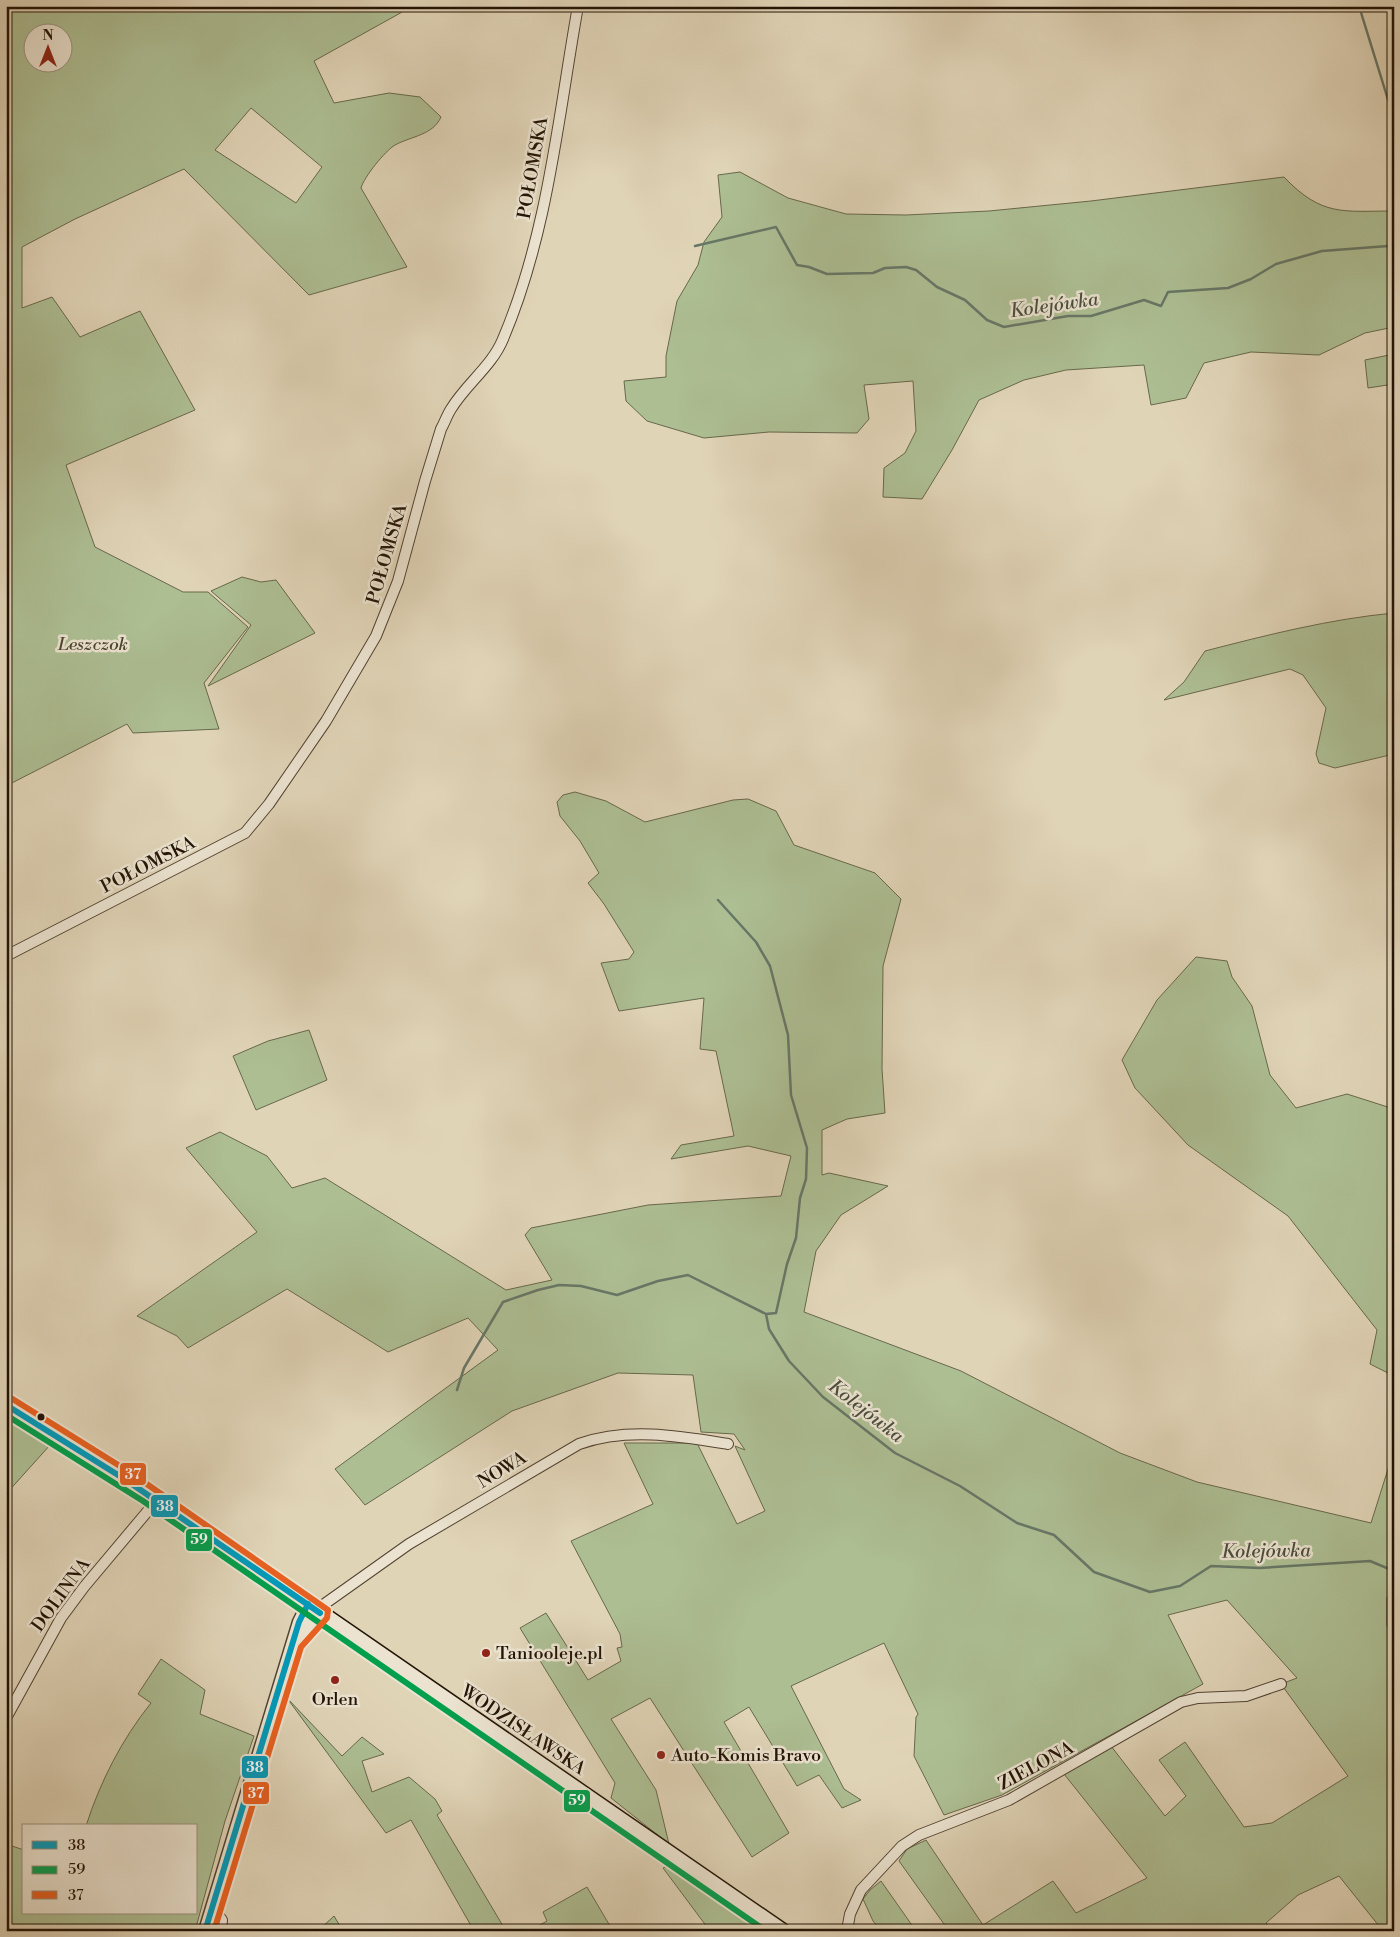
<svg xmlns="http://www.w3.org/2000/svg" width="1400" height="1937" font-family="'Libre Bodoni',serif">
<style>
.green{fill:#adbe93;stroke:#68684c;fill-rule:evenodd}
.water{fill:#95b9a8;stroke:#677767}
.lines{fill:none;stroke-linecap:round;stroke-linejoin:round}
.stream{stroke:#677767;stroke-width:2.5}
.minor-casing{stroke:#524332;stroke-width:12}
.tertiary-casing{stroke:#524332;stroke-width:15}
.secondary-casing{stroke:#221305;stroke-width:18}
.minor{stroke:#ebe3d0;stroke-width:10}
.tertiary{stroke:#ebe3d0;stroke-width:12}
.secondary{stroke:#ebe3d0;stroke-width:15}
.bus-1-casing{stroke:#ebe3d0;stroke-width:10}
.bus-2-casing{stroke:#ebe3d0;stroke-width:10}
.bus-3-casing{stroke:#ebe3d0;stroke-width:10}
.bus-1{stroke:#039aba;stroke-width:6}
.bus-2{stroke:#029f4d;stroke-width:6}
.bus-3{stroke:#e86121;stroke-width:6}
.bus-dot{fill:#221305;stroke:#ebe3d0;stroke-width:2}
.poi-dot{fill:#8f2418;stroke:#ebe3d0;stroke-width:2}
.labels{text-anchor:middle;dominant-baseline:central;stroke-width:5;stroke-linejoin:round;paint-order:stroke}
.street-label{font-size:18px;fill:#221305;stroke:#ebe3d0}
.park-label{font-size:18px;font-style:italic;fill:#4c4630;stroke:#ebe3d0}
.poi-label{font-size:18px;fill:#221305;stroke:#ebe3d0;text-anchor:start}
.water-label{font-size:19px;font-style:italic;fill:#4a4d3e;stroke:#ebe3d0}
.line-badge{stroke:#ebe3d0;stroke-width:2}
.badge-label{font-size:14px;text-anchor:middle;font-weight:bold;fill:#fff}
</style>
<rect width="100%" height="100%" fill="#e0d4b7"/>
<filter id="stains"><feTurbulence type="fractalNoise" baseFrequency=".004" numOctaves="4"/><feColorMatrix values="0 0 0 0 .2 0 0 0 0 .09 0 0 0 0 .02 0 0 0 .5 -.17"/></filter>
<radialGradient id="worn" r=".72"><stop offset=".6" stop-color="#630" stop-opacity="0"/><stop offset="1" stop-color="#630" stop-opacity=".3"/></radialGradient>
<path class="green" d="M6,6h407l-99,55 20,42 55,-10 31,4 21,20c-8,18 -29,19 -46,28 -10,6 -31,32 -34,43l46,79 -98,28 -125,-126 -109,50 -53,28v61l30,-11 28,40 60,-26 55,99 -129,55 29,82 88,45h25l40,35 -44,56 15,46 -86,4 -6,-9 -121,62zM32,32h30v30h-30zM251,108l71,59 -26,36 -81,-53z
M740,172l48,26 58,16 60,1 83,-4 102,-10 193,-24c38,40 59,34 110,34v116l-29,6 -46,22 -68,-3 -47,11 -18,35 -35,7 -7,-40 -78,5 -42,10 -45,20 -27,50 -30,49 -39,-2 1,-29 21,-15 11,-22 -3,-50 -49,4 5,34 -12,14 -88,-1 -65,6 -57,-17 -21,-20 -2,-20 42,-4v-21l11,-55 21,-36 6,-23 18,-25 -4,-42z
M1394,354v30l-26,4 -3,-28z
M242,577l19,5 15,-2 39,53 -107,53 43,-61 -40,-34z
M1394,613v141l-59,14 -16,-5 -3,-9 10,-46 -23,-33 -13,-6 -126,31 20,-18 21,-31c62,-16 125,-32 189,-38z
M575,792l31,9 39,21 88,-22 15,-1 28,12 18,34 81,28 26,26 -18,67 -1,103 3,44 -38,6 -25,11v45l7,-2 59,13 -47,29 -25,36 -12,61 157,59 159,82 77,29 174,41 23,-73v136l-7,12v28l7,8v297h-11l-44,-55 -41,19 -32,28 5,8h-322l-50,-70 8,-12 19,-9 57,85 70,-44 23,32 71,-35 -83,-104 47,-28 54,70 21,-20 -27,-36 26,-18 59,85 28,-4 76,-47 -67,-92 16,-6 -70,-78 -59,15 35,69 -201,111 -58,20 -30,-59 2,-39 2,-3 -34,-71 -93,43 53,103 17,11 -19,8 -23,-33 -22,11 -48,-79 -25,15 65,111 -37,24 -102,-159 -39,21 45,71 13,54 -58,-46 4,-15 -95,-155 26,-15 42,67 33,-19 -4,-13 5,-1 -2,-13 -49,-93 82,-37 -29,-61h73l40,81 28,-13 -30,-65 10,4 -11,-16 -33,-2 -8,-57 -75,-2 -106,38 -147,94 -30,-36 163,-119 -30,-32 -80,34 -101,-63 -99,59 -11,-12 -40,-20 120,-84 -71,-84 34,-16 47,24 25,32 33,-10 181,112 46,-10 -27,-45 6,-7 117,-23 133,-9 10,-40 -43,-10 -77,13 10,-14 53,-9 -18,-85 -16,-2 4,-51 -85,13 -18,-48 28,-4 5,-7 -30,-48 -16,-21 11,-10 -19,-32 -20,-25 -3,-14 6,-7z
M1196,957l31,4 5,16 20,29 18,69 26,33 51,-14 47,15v267l-24,-12 7,-34 -89,-114 -100,-71 -53,-57 -13,-28 35,-60z
M309,1030l18,50 -71,30 -23,-54 35,-15z
M6,1418l45,26 -45,50z
M161,1659l44,31 -5,24 54,22 -29,85 -30,110h-189v-87l18,6v63h172v-87h-110c14,-44 36,-87 65,-123l-13,-9z
M287,1698l55,58 20,-19 22,17 -22,7 10,31 37,-15 26,22 7,12 -5,4 69,116h-32l-63,-111 -25,13z
M671,1865l85,62v4h-46l-47,-63z
M881,1881l35,50h-35l-8,-10 -10,-22 7,-9z
M587,1887l26,44h-84l18,-10 -4,-9z
M334,1916l9,15h-25z"/>
<path class="water" d="M1394,1586v48l-7,-8v-28z"/>
<g class="lines">
<path class="stream" d="M1359,6l35,113
M695,246l81,-19 21,38 12,2 18,7 46,-1 12,-5 21,-1 10,3 21,17 28,13 22,20 17,7 64,-11h23l53,-16 17,6 7,-14 60,-4 23,-9 25,-15 46,-13 66,-5 6,-3
M718,900l38,42 14,24 18,69 3,60 16,53 -1,31 -6,19 -4,40 -9,26 -11,49 -10,1 3,15 20,32 34,36 72,56 65,33 57,37 37,12 40,37 56,20 30,-6 31,-20 49,2 110,-7 24,10
M457,1390l7,-22 39,-66 35,-12 21,-5 22,1 36,9 41,-14 30,-6 78,39"/>
<defs>
<path id="minor" d="M6,956l239,-123 24,-29 57,-83 50,-85 22,-55 27,-100 16,-52c4,-7 6,-14 10,-20 15,-25 41,-43 52,-70 45,-106 55,-221 75,-333
M316,1610l93,-66 170,-100c49,-17 100,-8 149,0
M6,1718l55,-100 23,-31 73,-87
M211,1911l5,1 6,8 -1,11
M850,1931l-2,-6 2,-11 11,-24 41,-44 17,-11 90,-35 172,-98 17,-4 48,-2 35,-12"/>
<path id="tertiary" d="M293,1643l27,-30
M205,1931l94,-309 9,-18"/>
<path id="secondary" d="M6,1405l142,89 634,437"/>
</defs>
<use href="#minor" class="minor-casing"/>
<use href="#tertiary" class="tertiary-casing"/>
<use href="#secondary" class="secondary-casing"/>
<use href="#minor" class="minor"/>
<use href="#tertiary" class="tertiary"/>
<use href="#secondary" class="secondary"/>
<defs>
<path id="bus-1" d="M6,1405l120,75 194,133
M205,1931l94,-309 9,-18"/>
<path id="bus-2" d="M6,1415l137,86 623,430"/>
<path id="bus-3" d="M11,1398l120,75 197,137 -1,8 -26,29 -87,284"/>
</defs>
<use href="#bus-1" class="bus-1-casing"/>
<use href="#bus-2" class="bus-2-casing"/>
<use href="#bus-3" class="bus-3-casing"/>
<use href="#bus-1" class="bus-1"/>
<use href="#bus-2" class="bus-2"/>
<use href="#bus-3" class="bus-3"/>
</g>
<circle class="bus-dot" cx="41" cy="1417" r="4.5"/>
<g class="poi-dot">
<circle cx="486" cy="1653" r="5"/>
<circle cx="335" cy="1680" r="5"/>
<circle cx="661" cy="1755" r="5"/>
</g>
<g class="labels">
<g class="street-label">
<text transform="translate(533 168) rotate(-80)">POŁOMSKA</text>
<text transform="translate(387 554) rotate(-74)">POŁOMSKA</text>
<text transform="translate(148 865) rotate(-27)">POŁOMSKA</text>
<text transform="translate(502 1470) rotate(-31)">NOWA</text>
<text transform="translate(61 1595) rotate(-54)">DOLINNA</text>
<text transform="translate(523 1730) rotate(34)">WODZISŁAWSKA</text>
<text transform="translate(1036 1766) rotate(-28)">ZIELONA</text>
</g>
<g class="park-label">
<text x="93" y="644">Leszczok</text>
</g>
<g class="poi-label">
<text x="496" y="1653">Taniooleje.pl</text>
<text x="335" y="1699" text-anchor="middle">Orlen</text>
<text x="671" y="1755">Auto-Komis Bravo</text>
</g>
<g class="water-label">
<text transform="translate(1054 305) rotate(-8)">Kolejówka</text>
<text transform="translate(866 1411) rotate(38)">Kolejówka</text>
<text transform="translate(1266 1551) rotate(-1)">Kolejówka</text>
</g>
</g>
<g class="line-badge">
<rect x="119" y="1462" width="28" height="24" rx="5" fill="#e86121"/>
<rect x="150" y="1494" width="29" height="24" rx="5" fill="#039aba"/>
<rect x="185" y="1528" width="28" height="24" rx="5" fill="#029f4d"/>
<rect x="241" y="1755" width="28" height="24" rx="5" fill="#039aba"/>
<rect x="242" y="1781" width="28" height="24" rx="5" fill="#e86121"/>
<rect x="563" y="1789" width="28" height="24" rx="5" fill="#029f4d"/>
</g>
<g class="badge-label">
<text x="133" y="1479">37</text>
<text x="165" y="1511">38</text>
<text x="199" y="1544">59</text>
<text x="255" y="1772">38</text>
<text x="256" y="1798">37</text>
<text x="577" y="1805">59</text>
</g>
<rect width="1400" height="1937" fill="none" stroke="#e0d4b7" stroke-width="25"/>
<rect x="8" y="8" width="1385" height="1922" fill="none" stroke="#221305" stroke-width="2.5"/>
<rect x="12" y="12" width="1375" height="1912" fill="none" stroke="#221305"/>
<rect x="22" y="1824" width="175" height="90" fill="#ebe3d0" stroke="#9b907f"/>
<rect x="32" y="1841" width="25" height="8" fill="#039aba" stroke="#9b907f"/>
<text x="68" y="1850" font-size="15" fill="#221305">38</text>
<rect x="32" y="1866" width="25" height="8" fill="#029f4d" stroke="#9b907f"/>
<text x="68" y="1874" font-size="15" fill="#221305">59</text>
<rect x="32" y="1891" width="25" height="8" fill="#e86121" stroke="#9b907f"/>
<text x="68" y="1900" font-size="15" fill="#221305">37</text>
<g transform="translate(48 48)"><circle r="24" fill="#ebe3d0" stroke="#9b907f"/>
<path d="M0-4L9 19L0 12L-9 19Z" fill="#8f2418"/>
<text y="-8" font-size="14" font-weight="bold" text-anchor="middle" fill="#221305">N</text>
</g>
<rect width="100%" height="100%" filter="url(#stains)"/>
<rect width="100%" height="100%" fill="url(#worn)"/>
</svg>
